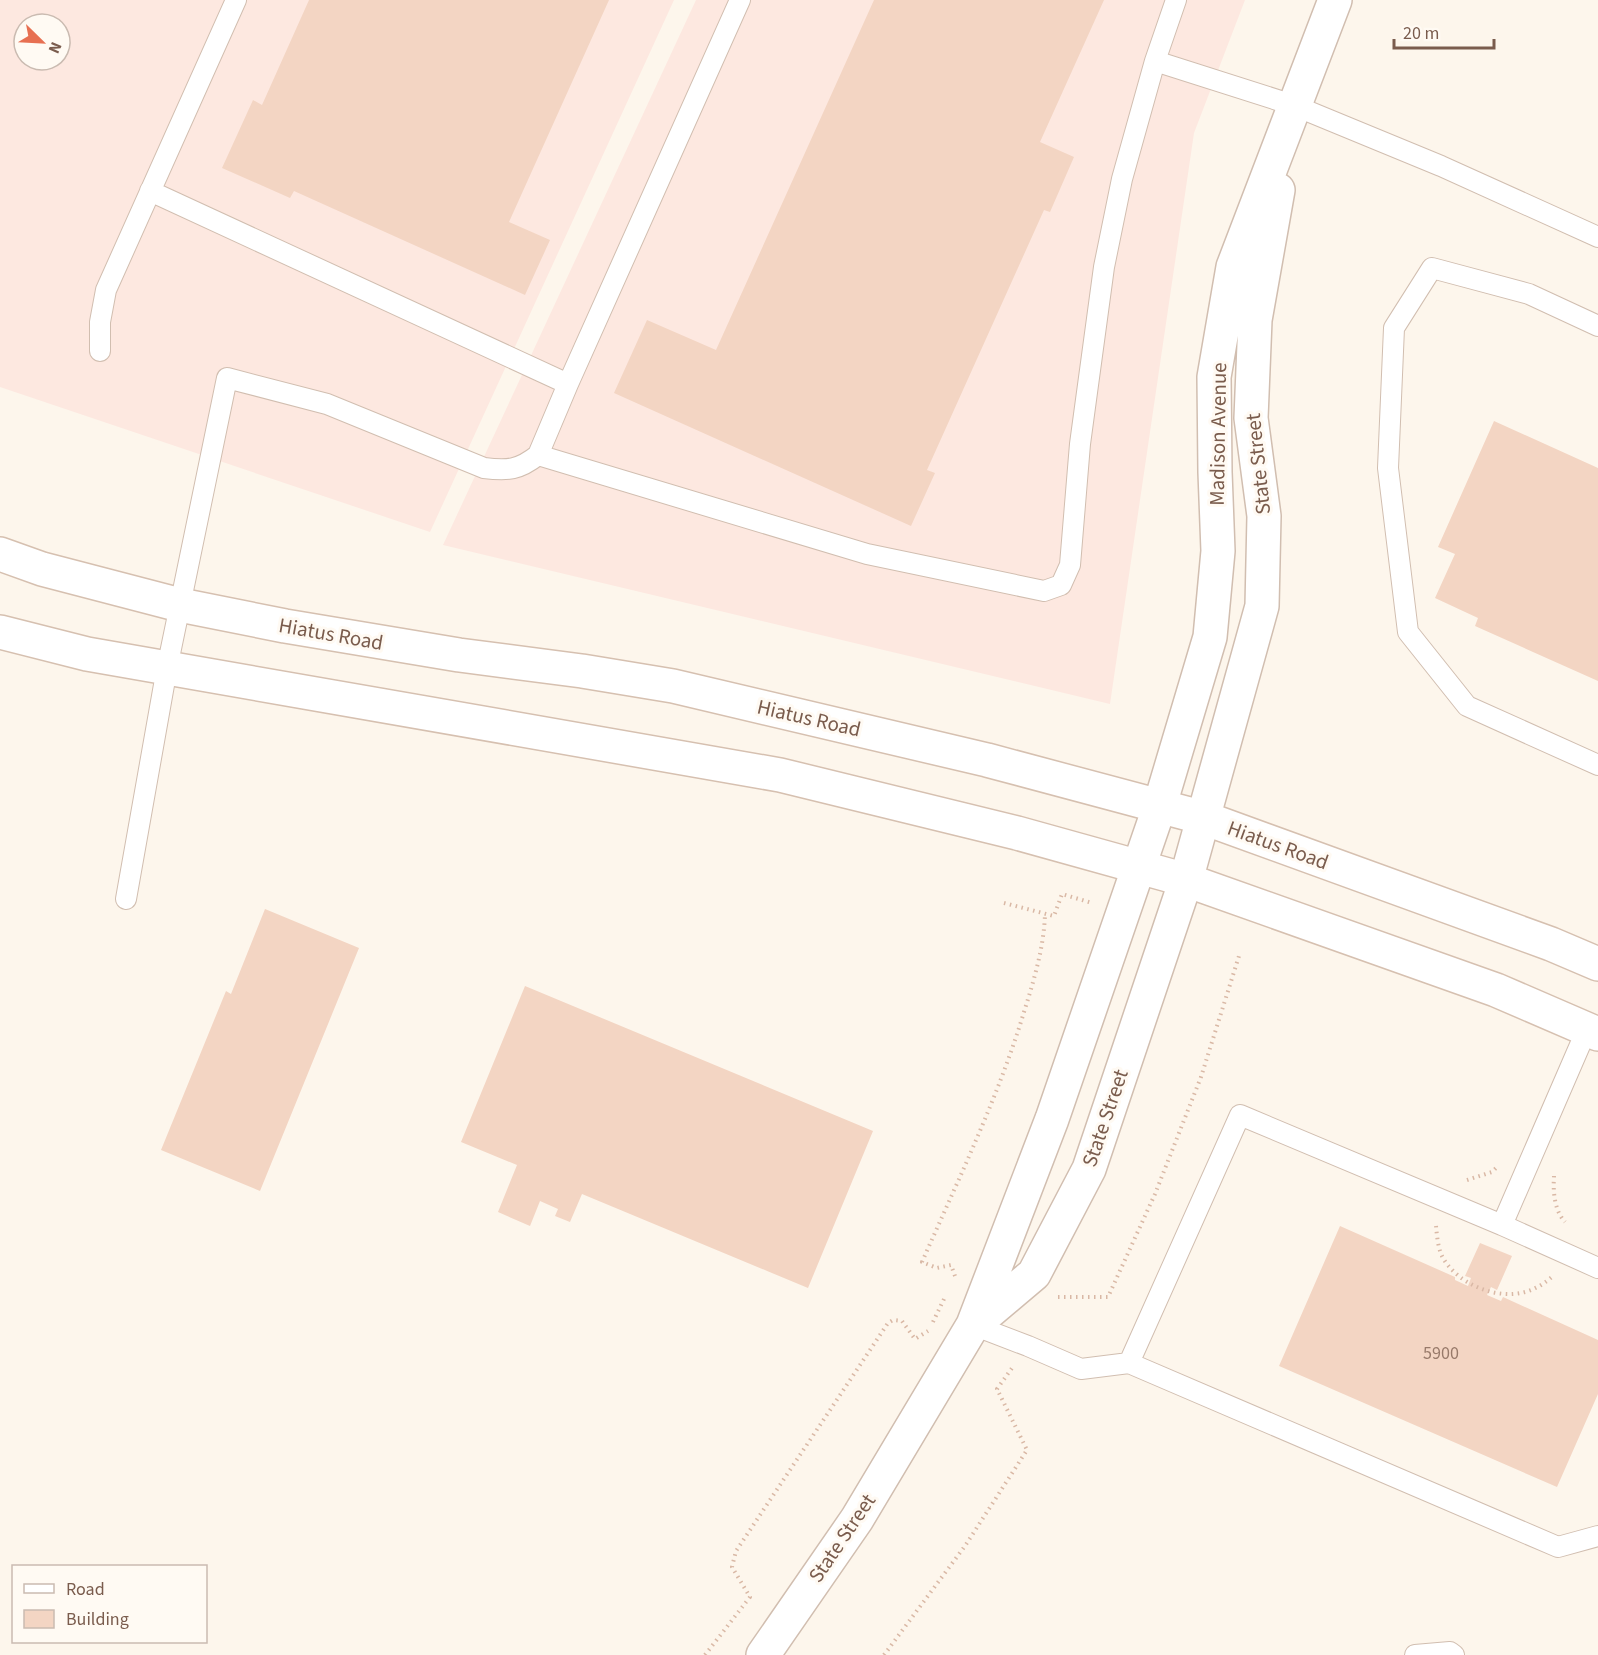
<svg xmlns="http://www.w3.org/2000/svg" width="1598" height="1655" font-family="'Source Sans 3',sans-serif">
<style>
.commercial{fill:#fde8e0;fill-rule:evenodd}
.building{fill:#f3d5c3}
.lines{fill:none;stroke-linecap:round;stroke-linejoin:round}
.lane-casing{stroke:#d1beb0;stroke-width:22}
.street-casing{stroke:#d1beb0;stroke-width:36}
.secondary-casing{stroke:#d6c0b0;stroke-width:36}
.path{stroke:#d9b8a5;stroke-width:4;stroke-dasharray:1.5 4.5;stroke-linecap:butt}
.lane{stroke:#fff;stroke-width:20}
.street{stroke:#fff;stroke-width:33}
.secondary{stroke:#fff;stroke-width:33}
.labels{text-anchor:middle;dominant-baseline:central;stroke-width:6;stroke-linejoin:round;paint-order:stroke}
.number-label{font-size:18px;fill:#987a6a}
.street-label{font-size:21px;fill:#7a5c4d;stroke:#fffaf3}
</style>
<rect width="100%" height="100%" fill="#fdf6ec"/>
<path class="commercial" d="M0,0h674l-244,532 -430,-145zM24,24h36v36h-36z
M696,0h549l-51,133 -84,571 -667,-159z"/>
<path class="building" d="M309,0h300l-100,222 41,18 -25,55 -231,-104 -4,7 -68,-30 31,-68 9,5z
M874,0h230l-64,142 34,15 -24,55 -6,-2 -117,260 8,3 -24,53 -297,-133 33,-73 69,30z
M1494,421l104,47v213l-123,-55 3,-8 -43,-20 20,-44 -17,-7z
M265,909l94,39 -99,243 -99,-41 65,-159 5,3z
M525,986l348,145 -65,157 -226,-94 -12,28 -15,-6 3,-7 -18,-8 -10,25 -32,-14 19,-47 -56,-23z
M1340,1226l115,51v3l13,6 3,-8 -6,-2 15,-33 32,13 -15,34 -6,-3 -4,8 14,6 2,-4 95,43v54l-41,93 -278,-121z"/>
<g class="lines">
<defs>
<path id="lane" d="M1155,61l138,44 148,61 157,71
M150,191l418,193
M1598,326l-69,-32 -97,-26 -38,60 -6,140 20,164 59,74 131,59
M100,351v-29l6,-32 130,-290
M538,455l30,-71 172,-384
M126,899l41,-231 60,-290 100,26 157,64c24,3 35,2 54,-13l329,99 177,37 17,-6 9,-20 10,-121 24,-177 18,-88 33,-118 21,-61
M1587,1029l-85,196 96,43
M973,1325l55,21 53,23 48,-6 429,184 40,-11
M1129,1363l111,-248 262,110
M1415,1655l35,-3 4,3"/>
<path id="street" d="M976,1323l58,-49 55,-105 97,-289 76,-274 2,-90 -13,-98 4,-98 23,-130
M763,1655l94,-136 116,-194 79,-206 107,-311 51,-171 8,-86 -3,-79 -1,-95 19,-110 102,-267"/>
<path id="secondary" d="M0,554l42,15 138,36 105,21 174,29 123,16 91,15 314,74 217,58 347,126 47,20
M0,632l87,22 693,121 237,58 169,47 310,110 102,44"/>
</defs>
<use href="#lane" class="lane-casing"/>
<use href="#street" class="street-casing"/>
<use href="#secondary" class="secondary-casing"/>
<path class="path" d="M1004,903l50,13 8,-22 30,9
M1554,1176c-1,15 0,34 11,46
M1467,1180l25,-8 4,-4
M1436,1226c1,10 2,23 7,32 15,26 53,42 82,34 11,-3 20,-9 28,-16
M955,1276l-4,-11 -14,3 -15,-6c36,-82 76,-164 102,-250 10,-32 20,-65 21,-98
M1058,1297h50l47,-103 46,-117 38,-121
M933,1322l11,-23
M705,1655l45,-58 -18,-30 4,-16 152,-228 5,-3 9,1 13,18 13,-8
M884,1655l81,-109 62,-96 -30,-61 15,-21"/>
<use href="#lane" class="lane"/>
<use href="#street" class="street"/>
<use href="#secondary" class="secondary"/>
</g>
<g class="labels">
<g class="number-label">
<text x="1441" y="1353">5900</text>
</g>
<g class="street-label">
<text transform="translate(1218 434) rotate(-89)">Madison Avenue</text>
<text transform="translate(1258 464) rotate(-96)">State Street</text>
<text transform="translate(331 634) rotate(10)">Hiatus Road</text>
<text transform="translate(809 718) rotate(13)">Hiatus Road</text>
<text transform="translate(1278 845) rotate(20)">Hiatus Road</text>
<text transform="translate(1105 1118) rotate(-71)">State Street</text>
<text transform="translate(842 1538) rotate(-56)">State Street</text>
</g>
</g>
<rect x="12" y="1565" width="195" height="78" fill="#fffaf3" stroke="#cabbb1" stroke-width="1.5"/>
<rect x="24" y="1584" width="30" height="9" fill="#ffffff" stroke="#cabbb1" stroke-width="1.5"/>
<text x="66" y="1595" font-size="18" fill="#7a5c4d">Road</text>
<rect x="24" y="1610" width="30" height="18" fill="#f3d5c3" stroke="#cabbb1" stroke-width="1.5"/>
<text x="66" y="1625" font-size="18" fill="#7a5c4d">Building</text>
<g transform="translate(42 42) rotate(114)"><circle r="28" fill="#fffaf3" stroke="#cabbb1" stroke-width="1.5"/>
<path d="M0-4.5L10 22L0 15L-10 22Z" fill="#e76f51"/>
<text y="-9" font-size="16" font-weight="bold" text-anchor="middle" fill="#7a5c4d">N</text>
</g>
<path d="M1394 39v9h100v-9" fill="none" stroke="#7a5c4d" stroke-width="3"/>
<text x="1403" y="39" font-size="18" fill="#7a5c4d" stroke="#fffaf3" stroke-width="4.5" paint-order="stroke">20 m</text>
</svg>
